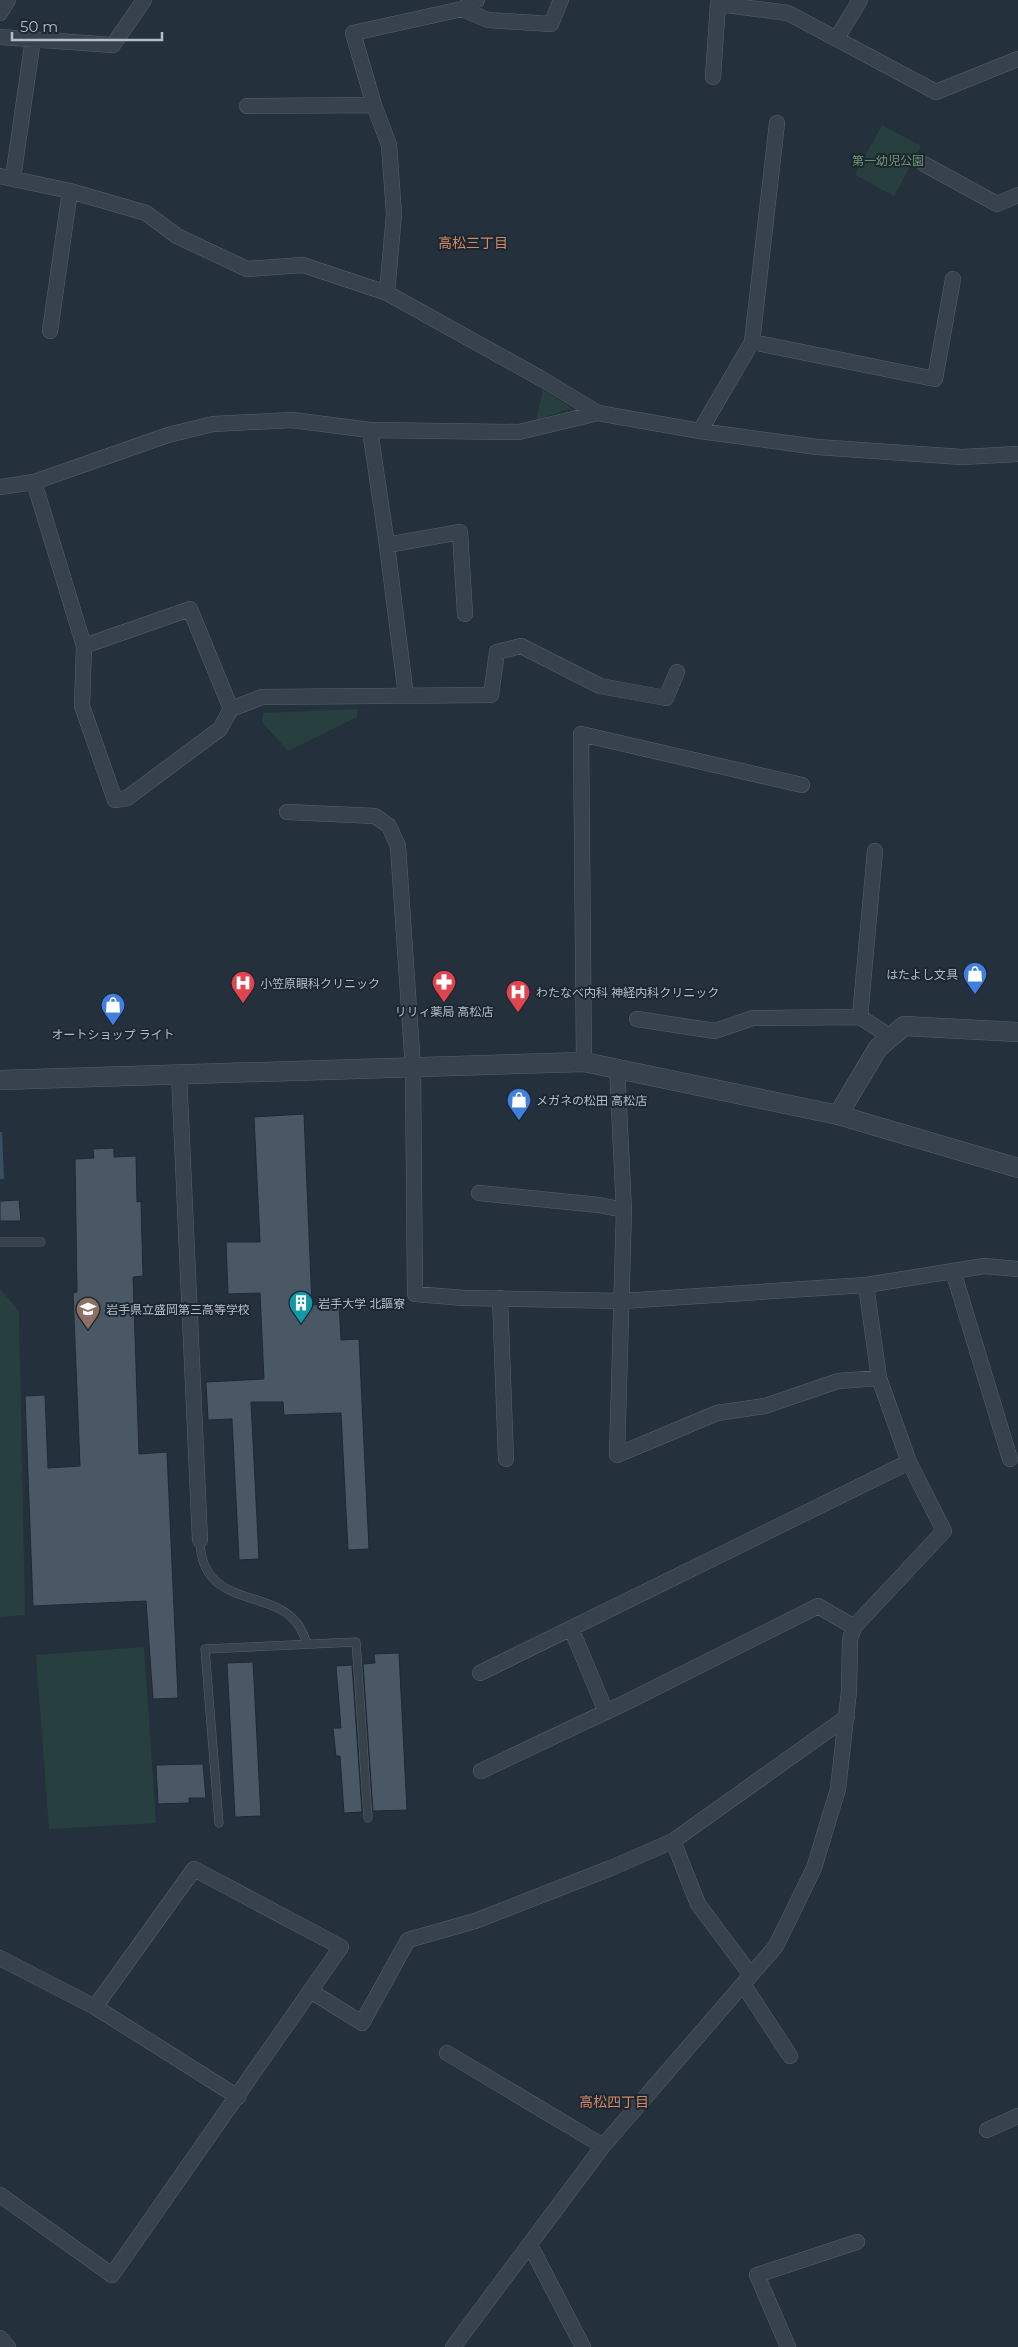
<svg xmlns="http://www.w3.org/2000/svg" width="1018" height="2347" font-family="Montserrat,'Noto Sans JP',sans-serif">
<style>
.green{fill:#273f3f}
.water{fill:#384e64}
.building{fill:#4a5866;stroke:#1f2934}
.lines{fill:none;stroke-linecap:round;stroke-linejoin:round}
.service-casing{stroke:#56606b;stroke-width:9}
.minor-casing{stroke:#56606b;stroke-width:16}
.tertiary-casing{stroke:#56606b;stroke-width:20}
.service{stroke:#38424d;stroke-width:8}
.minor{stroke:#38424d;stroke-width:15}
.tertiary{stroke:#38424d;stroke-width:19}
.labels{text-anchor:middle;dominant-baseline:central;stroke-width:4;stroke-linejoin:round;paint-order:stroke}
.park-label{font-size:12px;fill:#6b9971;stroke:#1d2732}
.poi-label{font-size:12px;fill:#b3bdc8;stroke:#1d2732;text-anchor:start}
.neighbourhood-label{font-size:14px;fill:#d48963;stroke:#1d2732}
</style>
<rect width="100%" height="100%" fill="#24313d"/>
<path class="green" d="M882,125l39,21 -27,50 -39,-21z
M543,390l29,18 -36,12z
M357,709v8l-69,34 -26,-29 1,-9z
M0,1289l19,22 6,304 -25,2z
M144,1647l12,176 -107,6 -13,-174z"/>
<path class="water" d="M0,1132h2l2,47h-4z"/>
<path class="building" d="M304,1114l8,191 27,-2 2,37 18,-1 10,210 -21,1 -7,-137 -57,2 -1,-13h-32l8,157 -20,1 -7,-141 -24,1 -2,-38 58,-3 -4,-86 -32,1 -2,-52h34l-6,-125z
M114,1148v9l22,-1 1,46 4,-1 2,75 -10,1 6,177 28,-2 11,246 -25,1 -7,-98 -113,5 -8,-210 20,-1 3,73 32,-2 -7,-173 4,-1 -2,-133 19,-1 -1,-9z
M19,1200l2,21h-21v-20z
M399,1653l8,157 -34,1 -10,-147 12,-1 -1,-9z
M253,1662l8,154 -26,1 -8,-154z
M352,1665l10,147 -18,1 -4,-57h-4l-3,-28h8l-5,-62z
M203,1764l3,34h-17v5l-31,1 -2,-39z"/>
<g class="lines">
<defs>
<path id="service" d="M0,1242h41
M200,1540c1,68 68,48 96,82 5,5 8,14 11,21
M219,1823l-14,-174 151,-7 12,176"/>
<path id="minor" d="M462,9l26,11 63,4 10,-24
M0,13l8,-13
M0,37l113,8 31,-45
M837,38l23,-38
M713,77l5,-73 70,9 148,79 82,-33
M374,105l-21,-72 109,-24 15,-9
M247,106l127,-1 15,40 5,69 -7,79
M924,164l73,40 21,-9
M0,176l70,15 76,22 31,23 70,33 56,-4 84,28 153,85 58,35 102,18 117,16 145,10 56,-3
M13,178l20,-139
M50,331l20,-140
M752,342l183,37 18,-100
M370,430l17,115 73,-13 5,82
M700,431l52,-89 25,-219
M34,482l50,164 -2,60 33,94 12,-2 93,-69 11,-20 31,-12 229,-2 6,-43 24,-6 79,40 66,12 11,-26
M0,487l34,-5 134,-47 45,-11 79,-4 78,10 149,2 79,-19
M387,545l19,151
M84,646l106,-37 41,100
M287,812l88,4 14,10 9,20 15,222 2,226 49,4 158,3 244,-16
M860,1017l15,-166
M637,1019l78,12 38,-13 107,-1 31,20
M584,1062l-3,-328 221,51
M617,1067l7,143 -7,245 100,-42 48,-7 73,-25 41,-3
M179,1075l21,465
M479,1193l120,12 25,5
M953,1271l57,188
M500,1298l6,161
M571,1628l35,84
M480,1673l429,-211
M481,1771l150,-71 187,-94 36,21
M673,1841l25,63 53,71
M0,1958l95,49 99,-138 147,78 -229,328 -112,-80
M743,1984l47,72
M312,1992l50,31 46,-83 67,-19 136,-53 62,-27 174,-124
M95,2007l143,90
M447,2053l156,93
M987,2130l31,-14
M530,2245l53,102
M0,2338l8,9
M453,2347l150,-201 173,-200 38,-78 24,-79 11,-98 1,-52 4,-12 90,-96 -35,-69 -30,-84 -13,-93 118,-19 34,3
M788,2347l-31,-72 100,-33"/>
<path id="tertiary" d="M0,1080l584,-18 254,53 180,53
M838,1115l40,-67 26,-22 114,6"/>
</defs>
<use href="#service" class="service-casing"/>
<use href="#minor" class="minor-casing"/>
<use href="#tertiary" class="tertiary-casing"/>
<use href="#service" class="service"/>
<use href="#minor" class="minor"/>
<use href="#tertiary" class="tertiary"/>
</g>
<defs>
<symbol id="shop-pin" viewBox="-11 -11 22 30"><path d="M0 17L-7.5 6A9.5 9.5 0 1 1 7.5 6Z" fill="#3f7fe0" stroke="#1d2732"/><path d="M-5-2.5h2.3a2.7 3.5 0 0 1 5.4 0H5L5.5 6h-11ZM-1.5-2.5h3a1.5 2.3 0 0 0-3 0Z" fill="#fff"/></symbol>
<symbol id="pharmacy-pin" viewBox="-11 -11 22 30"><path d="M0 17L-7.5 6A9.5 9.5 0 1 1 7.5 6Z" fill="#e0444e" stroke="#1d2732"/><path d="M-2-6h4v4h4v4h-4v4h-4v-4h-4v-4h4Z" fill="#fff"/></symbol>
<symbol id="hospital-pin" viewBox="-11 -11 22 30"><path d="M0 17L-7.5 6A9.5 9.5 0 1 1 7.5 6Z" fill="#e0444e" stroke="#1d2732"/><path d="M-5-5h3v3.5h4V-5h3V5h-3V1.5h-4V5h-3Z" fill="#fff"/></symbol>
<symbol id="building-pin" viewBox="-11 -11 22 30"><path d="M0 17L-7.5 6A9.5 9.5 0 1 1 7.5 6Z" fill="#0f9aa8" stroke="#1d2732"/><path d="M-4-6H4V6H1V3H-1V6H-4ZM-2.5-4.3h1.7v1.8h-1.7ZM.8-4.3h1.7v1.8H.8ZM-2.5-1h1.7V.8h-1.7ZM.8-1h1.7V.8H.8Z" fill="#fff"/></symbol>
<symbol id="school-pin" viewBox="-11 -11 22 30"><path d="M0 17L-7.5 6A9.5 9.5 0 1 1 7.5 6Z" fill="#8d6e63" stroke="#1d2732"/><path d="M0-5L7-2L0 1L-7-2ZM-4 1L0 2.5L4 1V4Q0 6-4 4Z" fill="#fff"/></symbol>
</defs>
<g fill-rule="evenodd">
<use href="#shop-pin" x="961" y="960" width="28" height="38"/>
<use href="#pharmacy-pin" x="430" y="968" width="28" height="38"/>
<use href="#hospital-pin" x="229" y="969" width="28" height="38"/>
<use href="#hospital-pin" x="504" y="978" width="28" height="38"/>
<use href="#shop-pin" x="99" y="991" width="28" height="38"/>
<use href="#shop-pin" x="505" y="1086" width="28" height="38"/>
<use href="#building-pin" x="287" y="1289" width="28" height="38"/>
<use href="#school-pin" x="74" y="1295" width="28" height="38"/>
</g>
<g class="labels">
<g class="park-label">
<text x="888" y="160">第一幼児公園</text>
</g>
<g class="poi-label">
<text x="958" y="974" text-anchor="end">はたよし文具</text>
<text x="260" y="983">小笠原眼科クリニック</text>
<text x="536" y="992">わたなべ内科 神経内科クリニック</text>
<text x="444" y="1011" text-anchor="middle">リリィ薬局 高松店</text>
<text x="113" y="1034" text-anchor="middle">オートショップ ライト</text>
<text x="536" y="1100">メガネの松田 高松店</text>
<text x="318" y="1303">岩手大学 北謳寮</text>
<text x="106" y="1309">岩手県立盛岡第三高等学校</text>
</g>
<g class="neighbourhood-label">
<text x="473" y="243">高松三丁目</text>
<text x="614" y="2102">高松四丁目</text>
</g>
</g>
<path d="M12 32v8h150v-8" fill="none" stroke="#b3bdc8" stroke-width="2.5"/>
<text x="20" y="32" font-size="15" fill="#b3bdc8" stroke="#1d2732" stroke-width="4" paint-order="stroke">50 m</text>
</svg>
